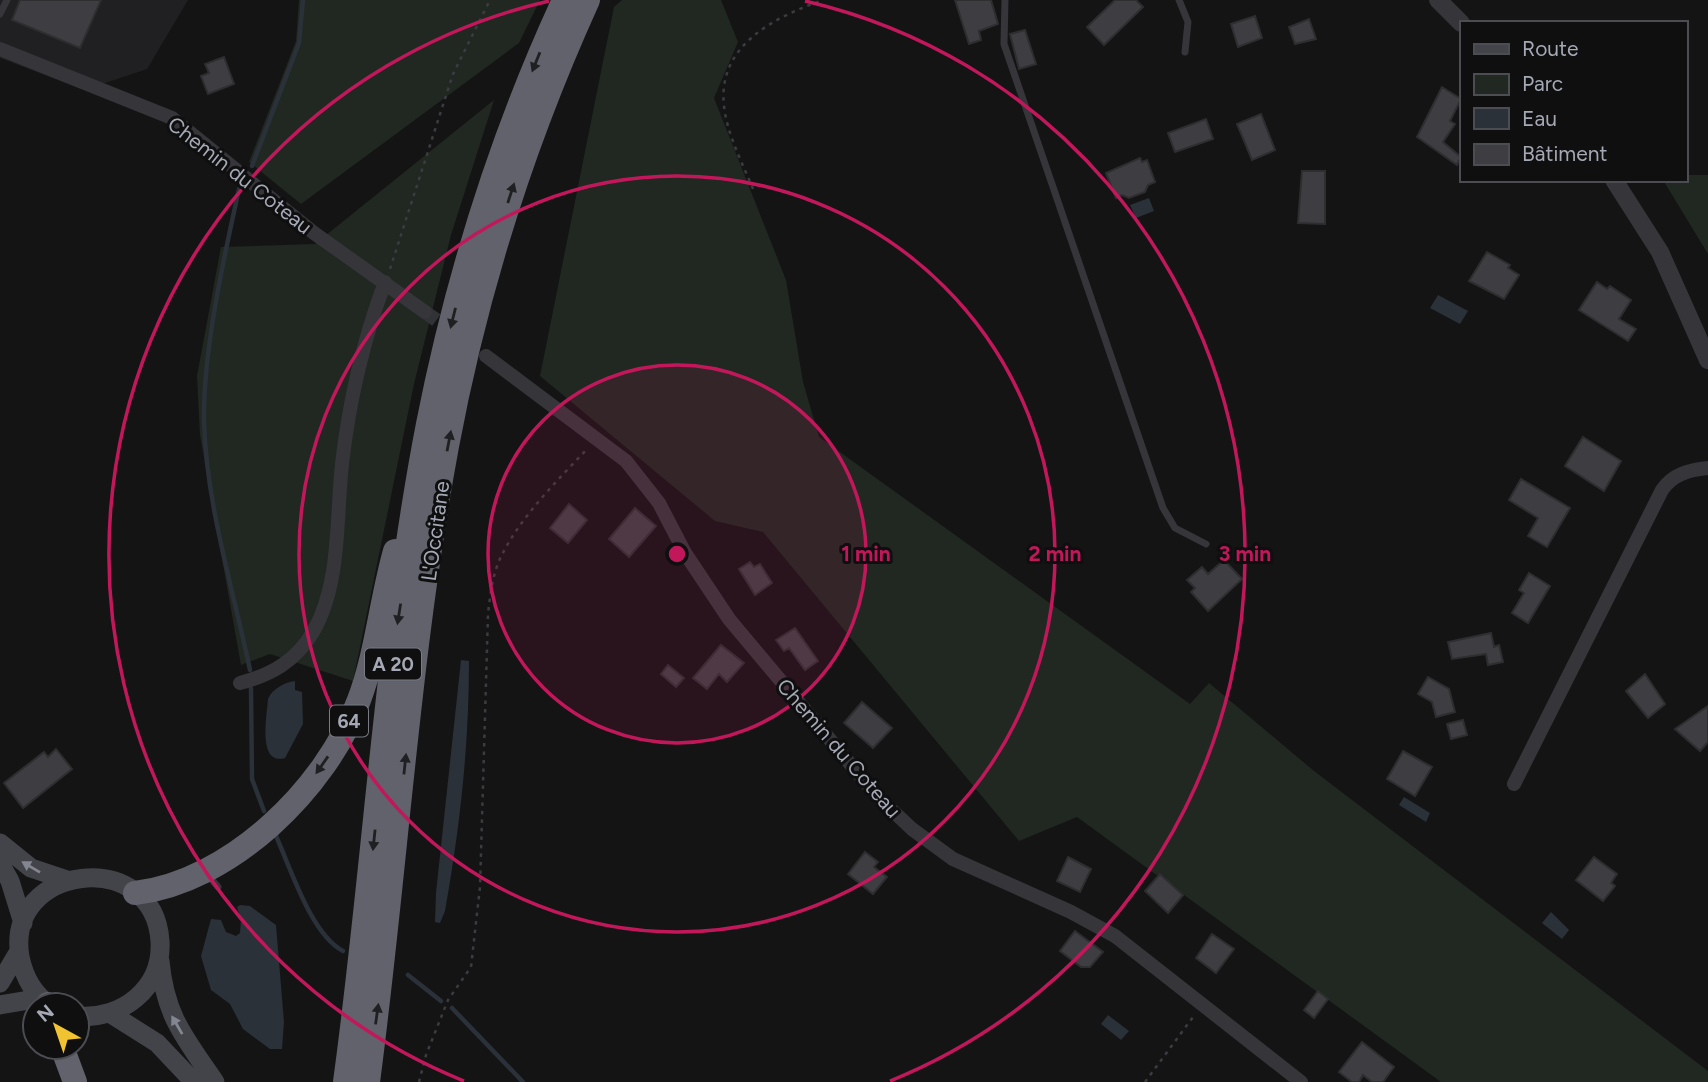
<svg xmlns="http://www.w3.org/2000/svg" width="1708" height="1082" font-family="Figtree,sans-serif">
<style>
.built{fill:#202022}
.green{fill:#202821}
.water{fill:#2a3139}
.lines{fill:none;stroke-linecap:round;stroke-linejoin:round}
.stream{stroke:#2a3139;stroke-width:4.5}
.building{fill:#3e3e42;stroke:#2e2e31;stroke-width:2}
.minor-tunnel{stroke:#313235;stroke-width:14;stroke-dasharray:14 7;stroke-linecap:butt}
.path{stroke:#3b3c41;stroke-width:2.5;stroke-dasharray:3.5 5;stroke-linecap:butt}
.service{stroke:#35353a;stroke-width:7}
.minor{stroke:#35353a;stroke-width:14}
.tertiary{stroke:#35353a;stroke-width:18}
.secondary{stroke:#43444a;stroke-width:19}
.motorway{stroke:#61626b;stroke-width:24}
.oneway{fill:#1f2022}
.oneway2{fill:#838690}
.ring{fill:none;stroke:#c2185b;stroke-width:3.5}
.labels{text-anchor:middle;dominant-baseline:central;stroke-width:6;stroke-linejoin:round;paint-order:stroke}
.shield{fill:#0f0f10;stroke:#787b84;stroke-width:2}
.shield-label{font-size:19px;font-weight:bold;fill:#a5a9b5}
.street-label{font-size:21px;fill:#a5a9b5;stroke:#0f0f10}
.centre{fill:#c2185b;stroke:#0f0f10;stroke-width:3.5}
.ring-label{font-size:21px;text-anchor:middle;font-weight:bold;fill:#c2185b;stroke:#0f0f10;stroke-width:6;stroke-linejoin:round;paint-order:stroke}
</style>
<rect width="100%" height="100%" fill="#141415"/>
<path class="built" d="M0,0h188l-41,69 -63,21 -84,-32z"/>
<path class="green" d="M299,0h241l-21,43 -218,161 -52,-42 47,-121z
M622,0h99l17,42 -24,56 72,182 17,102 16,55 371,267 19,-21 105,88 394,300v11h-267l-364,-265 -58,24 -256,-309 -48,-11 -175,-145 74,-369z
M494,100l-43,135 -37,149 -61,297 -83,-27 -29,11 -41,-230 -3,-59 24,-129 94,-3z
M1685,175h23v79l-45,-74h22z"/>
<path class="water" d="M1149,198l5,13 -18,7 -6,-13z
M1438,295l30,16 -8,13 -30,-16z
M461,660l8,1c0,85 -9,166 -24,250l-5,12 -5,-1 1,-29z
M295,681v9l7,2 1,32 -18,34c-28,8 -18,-43 -17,-59 4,-10 17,-17 27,-18z
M1404,797l26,16 -4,9 -27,-17z
M240,905l10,1 26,19 8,97 -2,27h-12l-27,-20 -13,-25 -19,-14 -10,-34 10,-37 10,1 5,12 10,4 4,-3 1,-14 -4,-12z
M1551,912l18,18 -7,9 -20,-16z
M1108,1015l21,16 -8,9 -20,-16z"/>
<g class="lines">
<path class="stream" d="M252,166l47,-123 4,-43
M239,189c-15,68 -36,162 -35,231 2,84 29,168 46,250
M251,688l1,91 12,32
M276,836c15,33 35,98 67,115
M408,975l33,26
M452,1008l71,74"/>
</g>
<path class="building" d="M20,0h81l-21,48 -68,-28z
M955,0h36l7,24 -19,7 2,9 -12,4z
M1115,0h21l7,7 -39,38 -17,-18z
M1255,16l7,22 -24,9 -7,-23z
M1309,19l7,20 -21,5 -6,-17z
M1025,30l11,34 -17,5 -9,-35z
M224,57l10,27 -26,10 -7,-18 8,-3 -4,-9z
M1442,87l19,12 -11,22 5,3 -12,18 18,15 -4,8 -40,-28z
M1261,114l14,36 -23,10 -15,-36z
M1206,119l7,20 -38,13 -7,-19z
M1140,158l2,4 5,-2 8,22 -7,3 -3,7 -16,6 -7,-3 -6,3 -10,-25z
M1302,171h23v53l-27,-1z
M1487,252l23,13 -2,3 11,7 -15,24 -35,-18z
M1597,282l10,7 3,-3 21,14 -12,19 17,10 -8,12 -49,-31z
M1583,437l38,24 -17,30 -39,-25z
M1521,479l49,29 -23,39 -19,-11 10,-18 -29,-18z
M569,504l18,16 -19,23 -18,-15z
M635,508l21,18 -27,31 -20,-18z
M1224,560l18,19 -34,32 -17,-19 4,-4 -8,-8 15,-13 6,7z
M750,562l4,5 6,-3 12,19 -17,12 -16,-26z
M1529,573l21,13 -22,37 -16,-10 12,-20 -5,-3z
M795,628l23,33 -13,9 -16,-22 -5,3 -8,-11z
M1491,633l3,14 5,-2 4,17 -15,3 -2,-11 -34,5 -4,-17z
M721,645l23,18 -17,19 -8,-8 -12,15 -14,-11z
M668,665l16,13 -8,9 -15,-13z
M1645,674l20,30 -17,14 -22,-27z
M1428,677l21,12 6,23 -19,5 -4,-15 -14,-8z
M862,702l30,26 -19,20 -29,-25z
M1708,706v36l-8,9 -25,-22z
M1463,720l4,15 -16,4 -4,-15z
M56,749l16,20 -49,39 -19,-25 40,-31 4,5z
M1403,751l29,16 -17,29 -28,-17z
M865,852l13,10 -4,5 13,10 -14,17 -25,-20z
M1068,857l23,12 -11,23 -23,-11z
M1594,857l23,17 -6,9 4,3 -12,15 -27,-21z
M1160,874l23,21 -15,18 -23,-22z
M1075,931l28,21 -13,15h-9l-21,-16z
M1212,934l22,15 -18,24 -20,-15z
M1318,991l10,8 -14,19 -10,-8z
M1362,1042l32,25 -11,15h-11l-9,-7 -4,7h-7l-13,-10z"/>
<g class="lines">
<path class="minor-tunnel" d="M425,312l28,20"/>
<path class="path" d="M753,189c-11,-27 -26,-55 -29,-83 -7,-61 51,-89 99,-106
M390,269l63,-195 37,-74
M419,1082l7,-27 22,-55 23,-33 9,-80 8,-273c2,-18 4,-36 11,-53 19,-42 58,-80 89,-113
M1145,1082l48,-65"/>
<path class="service" d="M1005,0l-1,44 159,464 12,20 31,16
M1179,0l9,22 -3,30
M0,14l7,-14
M207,874l11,13"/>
<path class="minor" d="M0,49l172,69 142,115 111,79
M486,356l140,105 33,42 26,50 44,66 149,178 34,32 41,30 118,53 44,24 186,146
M240,683c31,-8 56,-22 73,-51 28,-48 23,-114 29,-168 7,-62 21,-123 43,-182
M1514,784l148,-294c11,-16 27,-20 46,-22"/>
<path class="tertiary" d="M1438,0l23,23
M1614,180l46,72 48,108"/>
<path class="secondary" d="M0,843l31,25 36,12
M0,863l10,18 13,42
M160,961c5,55 25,77 55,121
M0,983l19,-32
M0,1005l41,-7
M50,1005c-17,-11 -26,-29 -30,-48 -16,-93 134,-111 140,-16 3,47 -38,79 -83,75
M111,1014l46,29 37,39"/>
<path class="motorway" d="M135,893c95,-11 191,-104 224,-193 18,-48 22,-100 36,-149
M48,1004v1
M62,1047l13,35
M345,1082c30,-219 41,-441 83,-658 29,-147 73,-288 136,-424
M368,1082c28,-212 40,-426 79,-636 29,-155 76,-303 141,-446"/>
</g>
<defs><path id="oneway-solid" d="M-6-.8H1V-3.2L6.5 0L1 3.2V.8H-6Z" transform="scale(1.75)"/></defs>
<g class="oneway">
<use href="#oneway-solid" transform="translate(536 62) rotate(112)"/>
<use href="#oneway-solid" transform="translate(511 193) rotate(-72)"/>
<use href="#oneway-solid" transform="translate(453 318) rotate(104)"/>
<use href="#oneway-solid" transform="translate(449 441) rotate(-79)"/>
<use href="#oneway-solid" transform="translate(399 614) rotate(99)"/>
<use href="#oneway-solid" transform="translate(405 764) rotate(-84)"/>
<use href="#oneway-solid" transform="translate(322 765) rotate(125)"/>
<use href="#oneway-solid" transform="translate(374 840) rotate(96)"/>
<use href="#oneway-solid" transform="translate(377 1014) rotate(-82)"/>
</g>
<g class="oneway2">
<use href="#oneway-solid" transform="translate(31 867) rotate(-149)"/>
<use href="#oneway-solid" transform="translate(177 1025) rotate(-120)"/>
</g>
<circle cx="677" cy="554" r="189" fill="#c2185b" fill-opacity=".12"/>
<g class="ring">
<circle cx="677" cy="554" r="189"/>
<circle cx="677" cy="554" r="378"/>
<path d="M464 1081A568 568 0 0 1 549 1M805 1A568 568 0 0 1 890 1081"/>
</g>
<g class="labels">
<g class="shield">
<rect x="365" y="648.5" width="56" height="31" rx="5"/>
<rect x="330" y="705.5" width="38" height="31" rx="5"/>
</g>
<g class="shield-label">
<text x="393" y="664">A 20</text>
<text x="349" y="721">64</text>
</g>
<g class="street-label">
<text transform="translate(240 175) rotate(38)">Chemin du Coteau</text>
<text transform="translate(435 531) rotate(-82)">L'Occitane</text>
<text transform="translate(839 748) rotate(49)">Chemin du Coteau</text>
</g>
</g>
<circle cx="677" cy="554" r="10" class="centre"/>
<g class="ring-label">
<text x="866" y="561">1 min</text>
<text x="1055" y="561">2 min</text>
<text x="1245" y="561">3 min</text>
</g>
<rect x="1460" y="21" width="228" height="161" fill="#0f0f10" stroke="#4b4d52" stroke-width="2"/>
<rect x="1474" y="44" width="35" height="10" fill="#43444a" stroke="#4b4d52" stroke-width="2"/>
<text x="1522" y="56" font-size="21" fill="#a5a9b5">Route</text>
<rect x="1474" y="74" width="35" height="21" fill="#202821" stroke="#4b4d52" stroke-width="2"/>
<text x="1522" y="91" font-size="21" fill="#a5a9b5">Parc</text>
<rect x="1474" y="108" width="35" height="21" fill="#2a3139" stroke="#4b4d52" stroke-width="2"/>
<text x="1522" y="126" font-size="21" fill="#a5a9b5">Eau</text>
<rect x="1474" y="144" width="35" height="21" fill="#3e3e42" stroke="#4b4d52" stroke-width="2"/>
<text x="1522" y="161" font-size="21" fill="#a5a9b5">Bâtiment</text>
<g transform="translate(56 1026) rotate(320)"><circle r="33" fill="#0f0f10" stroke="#4b4d52" stroke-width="2"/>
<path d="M0-5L12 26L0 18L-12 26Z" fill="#efc332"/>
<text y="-10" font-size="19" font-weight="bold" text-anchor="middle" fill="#a5a9b5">N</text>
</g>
</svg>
